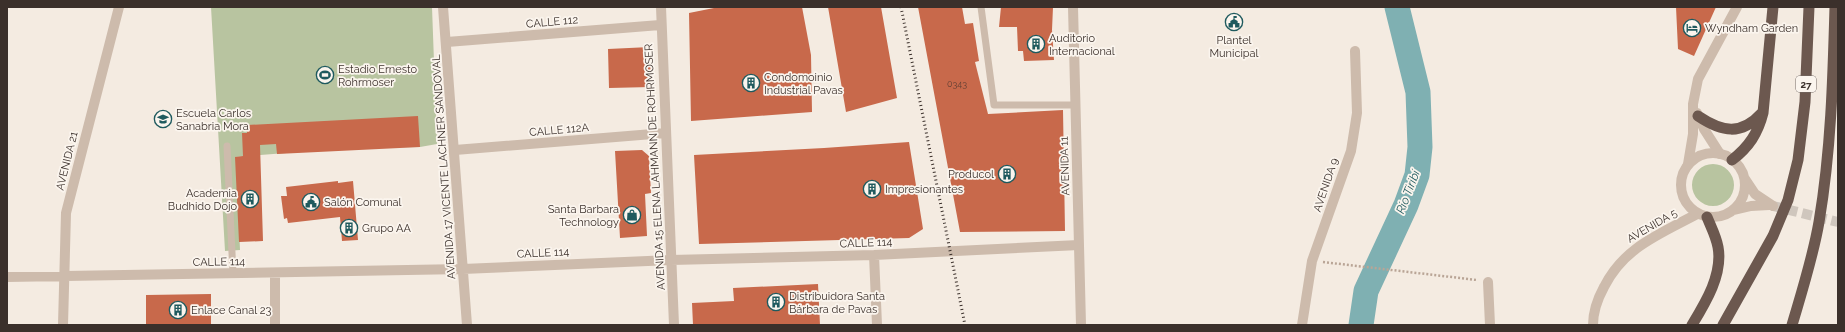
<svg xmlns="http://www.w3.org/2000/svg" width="1845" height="332" font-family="Raleway,sans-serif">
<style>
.green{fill:#b8c4a0}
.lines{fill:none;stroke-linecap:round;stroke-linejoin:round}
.river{stroke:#7fb0b2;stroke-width:25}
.building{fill:#c8694b}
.tertiary-tunnel{stroke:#cfc6bd;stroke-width:10;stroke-dasharray:10 5;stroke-linecap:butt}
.path{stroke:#b9a596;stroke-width:2.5;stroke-dasharray:2 2;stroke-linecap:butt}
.service{stroke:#cdbbac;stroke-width:7}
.minor{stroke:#cdbbac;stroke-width:10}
.tertiary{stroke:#cdbbac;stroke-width:10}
.trunk{stroke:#6c584f;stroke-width:11}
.rail{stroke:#3b302b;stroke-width:3;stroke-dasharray:1 3;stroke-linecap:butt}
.labels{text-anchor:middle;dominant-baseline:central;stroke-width:3.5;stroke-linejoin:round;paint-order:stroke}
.number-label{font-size:9px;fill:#5e3e33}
.shield{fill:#fbf5ee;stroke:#756b66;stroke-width:1}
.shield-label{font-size:10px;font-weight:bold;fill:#3b302b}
.street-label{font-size:11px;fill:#3b302b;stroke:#fbf5ee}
.poi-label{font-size:11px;fill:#3b302b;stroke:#fbf5ee;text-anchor:start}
.water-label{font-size:12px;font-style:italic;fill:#1f5a5e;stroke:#fbf5ee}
</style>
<rect width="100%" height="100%" fill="#f4ebe1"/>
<path class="green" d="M211,7h221l5,137 -17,3 -70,1 -114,9 4,93 -15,1z
M1692 185a21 21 0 1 1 42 0a21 21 0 1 1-42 0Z"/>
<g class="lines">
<path class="river" d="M1361,325l5,-34 40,-86 11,-30 3,-28 -2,-55 -21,-85"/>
</g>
<path class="building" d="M719,7h83l9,48 1,57 -121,9 -2,-108z
M828,7h53l16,91 -51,14z
M918,7h44l3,17 8,-1 6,38 -4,1 13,52 75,-4 2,121 -105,1z
M1001,7h52l-1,23 2,30 -30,1 -1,-10h-5l-1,-24h-18z
M1676,7h40l-22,49 -16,-7z
M650,47l1,40 -42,1 -1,-39z
M418,116l2,31 -143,7 -1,-10 -16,1 3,96 -24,1 -4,-85 8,-1 -1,-23h5v-8z
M909,142l14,87 -14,9 -210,6 -5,-89 130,-7z
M642,150l7,6 2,37 -6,1 2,42 -27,2 -5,-87z
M338,181v2l15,-2 5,59 -16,1 -2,-24 -52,6 -1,-5 -3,1 -3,-23h6l-1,-9z
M818,284l2,41h-127l-1,-22 42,-2 -1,-13z
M211,294v31h-65v-30z"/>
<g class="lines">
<path class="tertiary-tunnel" d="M1773,206l65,16"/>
<path class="path" d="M1323,262l154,18"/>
<path class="service" d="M981,7l13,98h81
M227,146l6,128"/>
<path class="minor" d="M443,7l24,318
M661,7l13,318
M1073,7l8,318
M447,42l213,-17
M1697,113l7,16 16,25
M455,150l210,-17
M1688,164l5,-30v-30l5,-25 39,-72
M874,255l3,70
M7,277l456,-8 208,-9 203,-5 205,-10
M1488,282l2,43
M63,325l3,-112 53,-206
M275,325v-52
M1302,325l10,-64 39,-110 6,-38 -2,-62
M1593,325c0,-13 5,-27 11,-38 20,-40 56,-53 93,-73"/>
<path class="tertiary" d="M1681 185a32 32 0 1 1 64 0a32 32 0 1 1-64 0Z
M1745,179l10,15 18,12
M1734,210l17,-4 18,-1"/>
<path class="trunk" d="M1698,116c24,16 43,20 64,-3
M1732,160c17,-13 26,-27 31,-47l10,-106
M1692,325c14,-23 31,-51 26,-78 -2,-11 -7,-20 -11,-30
M1723,325l50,-89 15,-36 10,-40 7,-58 4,-95
M1792,325c10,-34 21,-68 27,-103 12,-71 14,-143 16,-215"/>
<path class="rail" d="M901,7l64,318"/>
</g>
<defs>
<symbol id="civic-ring" viewBox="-11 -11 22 22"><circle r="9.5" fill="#fbf5ee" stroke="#1f5a5e" stroke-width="1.5"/><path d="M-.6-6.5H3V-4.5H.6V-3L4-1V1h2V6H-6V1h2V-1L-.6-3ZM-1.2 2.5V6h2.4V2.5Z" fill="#1f5a5e"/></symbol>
<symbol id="hotel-ring" viewBox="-11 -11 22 22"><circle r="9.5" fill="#fbf5ee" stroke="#1f5a5e" stroke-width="1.5"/><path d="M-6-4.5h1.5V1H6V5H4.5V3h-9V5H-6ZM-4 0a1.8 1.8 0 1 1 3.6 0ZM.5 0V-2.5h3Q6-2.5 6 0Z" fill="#1f5a5e"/></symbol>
<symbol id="building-ring" viewBox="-11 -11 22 22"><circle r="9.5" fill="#fbf5ee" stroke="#1f5a5e" stroke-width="1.5"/><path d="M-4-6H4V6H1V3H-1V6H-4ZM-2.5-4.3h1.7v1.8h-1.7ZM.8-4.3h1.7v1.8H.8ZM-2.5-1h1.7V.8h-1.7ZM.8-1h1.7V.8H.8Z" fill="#1f5a5e"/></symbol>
<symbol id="stadium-ring" viewBox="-11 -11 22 22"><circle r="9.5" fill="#fbf5ee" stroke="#1f5a5e" stroke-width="1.5"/><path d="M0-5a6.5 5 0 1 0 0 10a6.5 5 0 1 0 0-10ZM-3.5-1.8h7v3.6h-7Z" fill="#1f5a5e"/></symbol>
<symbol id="school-ring" viewBox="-11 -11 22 22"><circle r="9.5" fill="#fbf5ee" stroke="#1f5a5e" stroke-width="1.5"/><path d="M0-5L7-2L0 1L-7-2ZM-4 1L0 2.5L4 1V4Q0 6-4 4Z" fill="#1f5a5e"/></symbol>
<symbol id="shop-ring" viewBox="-11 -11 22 22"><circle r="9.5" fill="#fbf5ee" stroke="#1f5a5e" stroke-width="1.5"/><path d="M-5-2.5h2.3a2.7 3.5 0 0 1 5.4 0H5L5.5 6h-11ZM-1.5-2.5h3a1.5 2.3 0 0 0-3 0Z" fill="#1f5a5e"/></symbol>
</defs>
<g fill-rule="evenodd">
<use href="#civic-ring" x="1224" y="12" width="20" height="20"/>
<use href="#hotel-ring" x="1682" y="18" width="20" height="20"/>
<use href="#building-ring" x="1026" y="34" width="20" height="20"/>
<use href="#stadium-ring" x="315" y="65" width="20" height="20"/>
<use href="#building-ring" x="741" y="73" width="20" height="20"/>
<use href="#school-ring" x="153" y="109" width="20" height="20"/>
<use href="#building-ring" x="997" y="164" width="20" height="20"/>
<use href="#building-ring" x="862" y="179" width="20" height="20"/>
<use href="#building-ring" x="240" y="189" width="20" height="20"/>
<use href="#civic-ring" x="301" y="192" width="20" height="20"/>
<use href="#shop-ring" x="622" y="205" width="20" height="20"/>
<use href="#building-ring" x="339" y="218" width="20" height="20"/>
<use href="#building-ring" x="766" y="292" width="20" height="20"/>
<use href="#building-ring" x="168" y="300" width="20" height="20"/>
</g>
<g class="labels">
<g class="number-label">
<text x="957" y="84">0343</text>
</g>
<rect class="shield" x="1796" y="76" width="20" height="16" rx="3"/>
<g class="shield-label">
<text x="1806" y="84">27</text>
</g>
<g class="street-label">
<text transform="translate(552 22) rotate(-5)">CALLE 112</text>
<text transform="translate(559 130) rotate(-5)">CALLE 112A</text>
<text transform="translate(67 161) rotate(-76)">AVENIDA 21</text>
<text transform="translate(1065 166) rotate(-92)">AVENIDA 11</text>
<text transform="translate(444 167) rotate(-94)">AVENIDA 17 VICENTE LACHNER SANDOVAL</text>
<text transform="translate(655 167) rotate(-93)">AVENIDA 15 ELENA LAHMANN DE ROHRMOSER</text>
<text transform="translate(1326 185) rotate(-71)">AVENIDA 9</text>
<text transform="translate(1652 226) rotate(-30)">AVENIDA 5</text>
<text transform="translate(866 243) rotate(-2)">CALLE 114</text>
<text transform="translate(543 253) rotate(-3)">CALLE 114</text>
<text transform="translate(219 262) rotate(-1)">CALLE 114</text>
</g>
<g class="poi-label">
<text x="1705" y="28">Wyndham Garden</text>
<text x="1049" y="38">Auditorio<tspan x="1049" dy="13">Internacional</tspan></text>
<text x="1234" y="40" text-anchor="middle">Plantel<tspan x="1234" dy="13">Municipal</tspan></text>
<text x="338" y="69">Estadio Ernesto<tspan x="338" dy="13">Rohrmoser</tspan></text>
<text x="764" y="77">Condomoinio<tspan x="764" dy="13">Industrial Pavas</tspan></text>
<text x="176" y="113">Escuela Carlos<tspan x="176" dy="13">Sanabria Mora</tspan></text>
<text x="994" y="174" text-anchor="end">Producol</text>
<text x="885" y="189">Impresionantes</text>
<text x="237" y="193" text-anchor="end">Academia<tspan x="237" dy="13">Budhido Dojo</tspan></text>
<text x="324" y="202">Salón Comunal</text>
<text x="619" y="209" text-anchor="end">Santa Barbara<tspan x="619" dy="13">Technology</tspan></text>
<text x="362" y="228">Grupo AA</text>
<text x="789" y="296">Distribuidora Santa<tspan x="789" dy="13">Bárbara de Pavas</tspan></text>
<text x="191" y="310">Enlace Canal 23</text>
</g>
<g class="water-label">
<text transform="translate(1408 192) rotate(-69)">Río Tiribí</text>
</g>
</g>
<rect width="1845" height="332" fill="none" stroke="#3b302b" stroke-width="16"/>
</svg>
